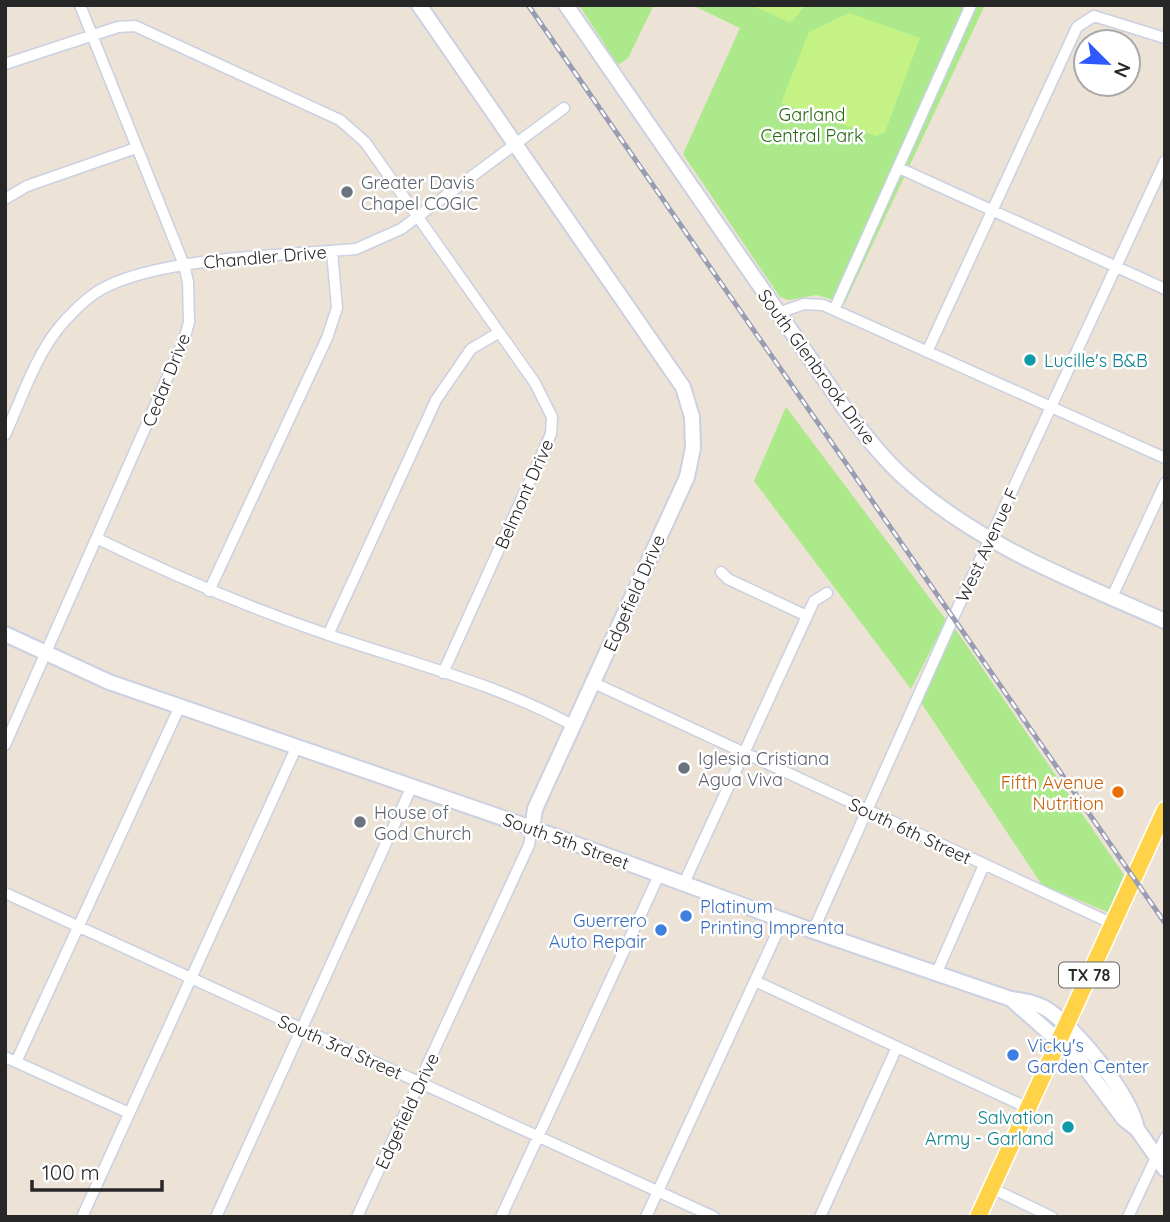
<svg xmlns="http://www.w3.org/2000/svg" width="1170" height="1222" font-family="Quicksand,sans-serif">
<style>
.green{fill:#ace98b}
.pitch{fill:#c5f285}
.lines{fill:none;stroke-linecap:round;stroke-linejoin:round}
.street-casing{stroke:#cbd0e2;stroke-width:13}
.secondary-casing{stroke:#cbd0e2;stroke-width:18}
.primary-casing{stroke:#fff;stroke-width:19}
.street{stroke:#fff;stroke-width:10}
.secondary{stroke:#fff;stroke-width:14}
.primary{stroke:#ffd247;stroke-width:16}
.rail-casing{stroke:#999db4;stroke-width:5}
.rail{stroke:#fff;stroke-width:2.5;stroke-dasharray:8;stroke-linecap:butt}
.worship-dot{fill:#6b7280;stroke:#fff;stroke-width:2.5}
.culture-dot{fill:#0f9aa8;stroke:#fff;stroke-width:2.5}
.food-dot{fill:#e8710a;stroke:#fff;stroke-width:2.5}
.shop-dot{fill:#3f7fe0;stroke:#fff;stroke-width:2.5}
.labels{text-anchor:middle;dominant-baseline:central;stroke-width:5;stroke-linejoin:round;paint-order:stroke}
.shield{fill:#fff;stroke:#686868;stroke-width:2}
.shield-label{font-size:16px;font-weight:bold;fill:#272727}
.park-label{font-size:18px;fill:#256911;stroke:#fff}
.worship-label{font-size:18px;fill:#5b616d;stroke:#fff;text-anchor:start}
.street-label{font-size:18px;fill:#272727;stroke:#fff}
.culture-label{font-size:18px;fill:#0d838f;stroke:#fff;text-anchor:start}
.food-label{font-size:18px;fill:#c56008;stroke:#fff;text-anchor:end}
.shop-label{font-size:18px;fill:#366cbe;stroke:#fff;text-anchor:start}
</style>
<rect width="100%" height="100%" fill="#ece2d6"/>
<path class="green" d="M579,5h75l-26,53 -10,7z
M692,5h293l-140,298 -29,-8 -27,5 -9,-3 -97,-143 57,-126z
M786,407l160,213 -35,69 -157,-208z
M954,627l170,248 -16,37 -66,-27 -122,-184z"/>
<path class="pitch" d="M752,5h54l-16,18z
M849,13l71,25 -35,94 -9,4 -95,-33 28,-71z"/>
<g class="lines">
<defs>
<path id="street" d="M5,64l113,-37 17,-1 205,94 25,22 170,241 17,34 -1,17 -108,239
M899,168l266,121
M5,199l22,-13 109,-38
M834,310l137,-305
M778,313l26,-9 19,1 342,153
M927,352l150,-325 17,-11 71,22
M5,435c16,-35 29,-75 52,-105 11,-14 28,-31 43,-40 57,-33 188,-35 256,-41l45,-20 163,-121
M98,539c76,37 152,69 231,96 82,28 169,49 245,91
M721,572l7,7 79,37
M209,591l118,-253 10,-30 -5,-57
M1112,597l53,-114
M328,635l108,-235 35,-51 27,-16
M594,683l519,241
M5,745l179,-405 5,-18 -1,-40 -4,-17 -104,-260
M684,883l130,-282 13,-8
M5,893l709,324
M813,931l141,-315 211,-455
M937,972l47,-107
M755,981l271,126
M5,1057l124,56
M16,1062l164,-356
M991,1188l61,29
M82,1217l215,-471
M216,1217l196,-431
M357,1217l172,-372 3,-17
M501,1217l158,-342
M646,1217l137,-297
M820,1217l77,-170
M1128,1217l37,-79"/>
<path id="secondary" d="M419,5l264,382 9,30 1,31 -6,29 -152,332 -3,19
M566,5l279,404c19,25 39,51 63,72 73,65 169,101 257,140
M5,634l104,48 423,146 281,103 198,68c15,2 28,4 40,13 30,23 79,82 86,117
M1011,999l67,59 46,61 13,10 28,40"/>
<path id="primary" d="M978,1217l187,-407"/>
</defs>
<use href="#street" class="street-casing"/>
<use href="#secondary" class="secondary-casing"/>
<use href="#primary" class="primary-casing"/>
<use href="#street" class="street"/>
<use href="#secondary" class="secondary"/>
<use href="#primary" class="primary"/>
<defs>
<path id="rail" d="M528,5l637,918"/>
</defs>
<use href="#rail" class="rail-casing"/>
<use href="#rail" class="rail"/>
</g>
<g class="worship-dot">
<circle cx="347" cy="192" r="7"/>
<circle cx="684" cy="768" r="7"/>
<circle cx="360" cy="822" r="7"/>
</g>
<g class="culture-dot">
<circle cx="1030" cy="360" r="7"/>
<circle cx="1068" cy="1127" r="7"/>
</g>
<circle class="food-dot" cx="1118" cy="792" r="7"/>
<g class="shop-dot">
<circle cx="686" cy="916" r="7"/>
<circle cx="661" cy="930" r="7"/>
<circle cx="1013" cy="1055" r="7"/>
</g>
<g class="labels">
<rect class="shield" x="1059" y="962.5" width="60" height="25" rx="5"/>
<g class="shield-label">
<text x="1089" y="975">TX 78</text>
</g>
<g class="park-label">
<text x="812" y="114">Garland<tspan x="812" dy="21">Central Park</tspan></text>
</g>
<g class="worship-label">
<text x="361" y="182">Greater Davis<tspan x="361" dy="21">Chapel COGIC</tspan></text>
<text x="698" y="758">Iglesia Cristiana<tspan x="698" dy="21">Agua Viva</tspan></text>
<text x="374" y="812">House of<tspan x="374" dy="21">God Church</tspan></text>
</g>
<g class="street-label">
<text transform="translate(265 257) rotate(-5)">Chandler Drive</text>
<text transform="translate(817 367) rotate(54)">South Glenbrook Drive</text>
<text transform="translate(166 380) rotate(-68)">Cedar Drive</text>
<text transform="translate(524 494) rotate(-66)">Belmont Drive</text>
<text transform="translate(987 545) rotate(-65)">West Avenue F</text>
<text transform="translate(634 593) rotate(-66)">Edgefield Drive</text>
<text transform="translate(910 831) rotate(25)">South 6th Street</text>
<text transform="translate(566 841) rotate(20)">South 5th Street</text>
<text transform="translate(340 1047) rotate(24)">South 3rd Street</text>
<text transform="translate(407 1111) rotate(-65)">Edgefield Drive</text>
</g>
<g class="culture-label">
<text x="1044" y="360">Lucille's B&amp;B</text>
<text x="1054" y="1117" text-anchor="end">Salvation<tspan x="1054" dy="21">Army - Garland</tspan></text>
</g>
<g class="food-label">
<text x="1104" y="782">Fifth Avenue<tspan x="1104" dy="21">Nutrition</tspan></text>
</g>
<g class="shop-label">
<text x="700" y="906">Platinum<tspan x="700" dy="21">Printing Imprenta</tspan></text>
<text x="647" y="920" text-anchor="end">Guerrero<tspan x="647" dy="21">Auto Repair</tspan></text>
<text x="1027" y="1045">Vicky's<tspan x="1027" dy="21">Garden Center</tspan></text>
</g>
</g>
<rect width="1170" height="1222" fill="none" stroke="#272727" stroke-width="14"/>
<g transform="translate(1107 63) rotate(114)"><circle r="33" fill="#ffffff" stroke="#a9a9a9" stroke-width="2"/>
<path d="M0-5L12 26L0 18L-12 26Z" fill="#2f59ff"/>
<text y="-10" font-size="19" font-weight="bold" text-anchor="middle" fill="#272727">N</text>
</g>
<path d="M32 1180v10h130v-10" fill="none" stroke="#272727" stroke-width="3.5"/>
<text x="42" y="1180" font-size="21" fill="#272727" stroke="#ffffff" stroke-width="5" paint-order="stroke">100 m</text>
</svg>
